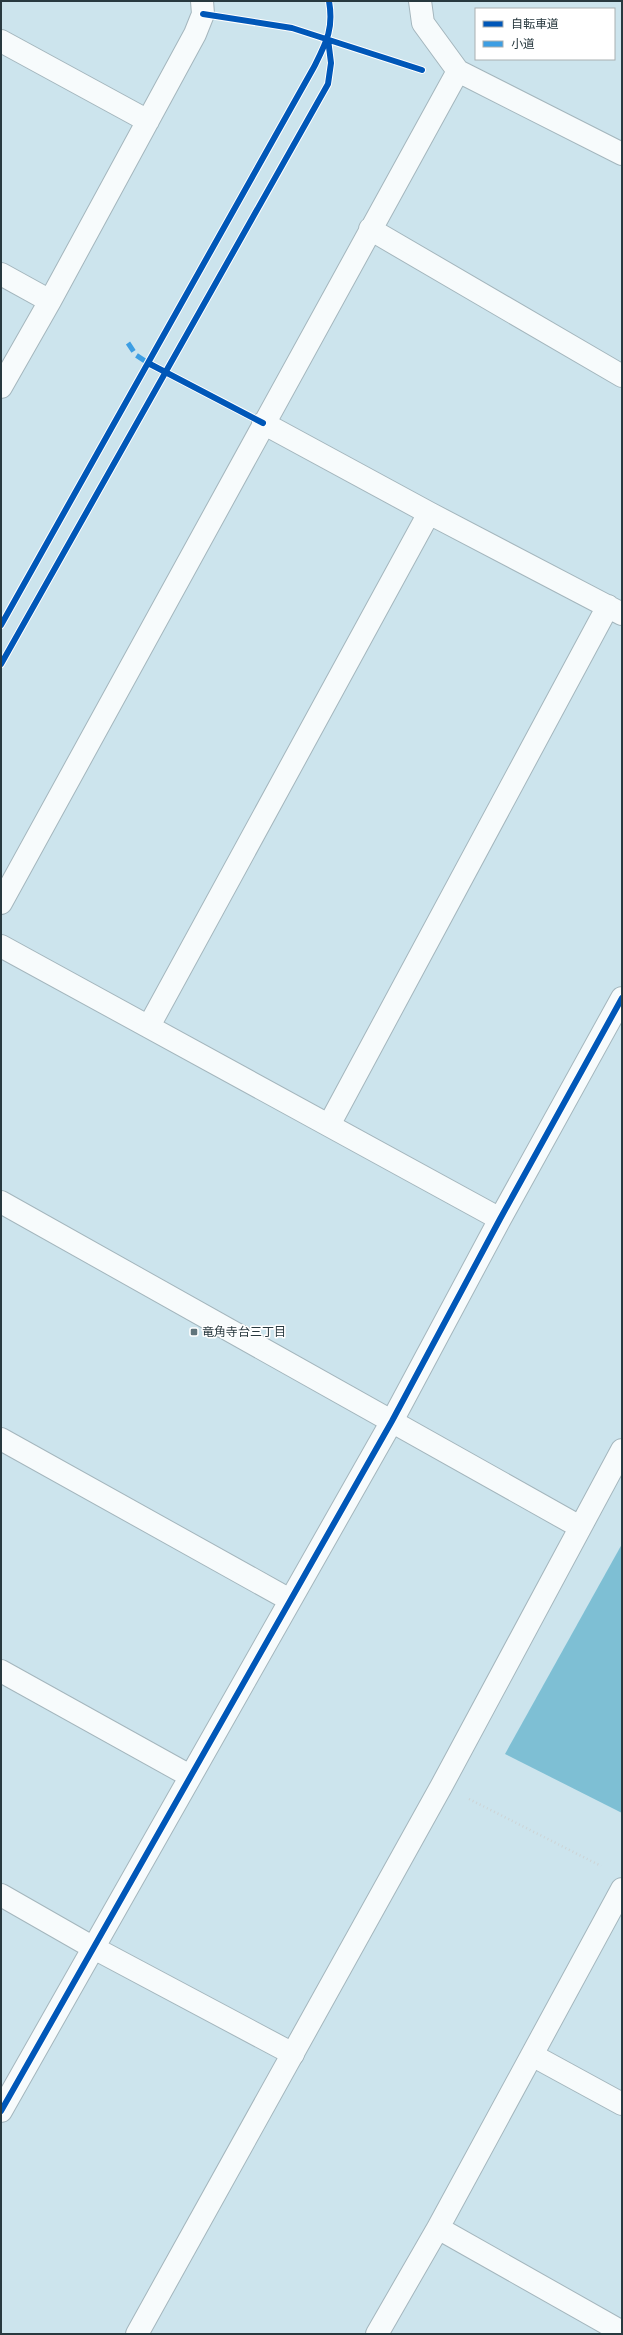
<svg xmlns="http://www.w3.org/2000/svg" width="623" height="2335" font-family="Rubik,'Noto Sans JP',sans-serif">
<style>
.water{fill:#7ebfd4}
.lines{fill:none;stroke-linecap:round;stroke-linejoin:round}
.street-casing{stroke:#a4b6bd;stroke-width:24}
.secondary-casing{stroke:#a4b6bd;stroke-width:24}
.path{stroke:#cdd4d6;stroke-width:2.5;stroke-dasharray:1 3;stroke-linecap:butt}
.street{stroke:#f7fbfc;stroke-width:22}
.secondary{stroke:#f7fbfc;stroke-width:22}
.quiet{stroke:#3d9ee3;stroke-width:5;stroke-dasharray:10 5;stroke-linecap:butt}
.cycleway-casing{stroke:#fff;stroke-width:8}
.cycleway{stroke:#0057b8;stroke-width:6}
.poi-dot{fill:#61757c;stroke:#fff;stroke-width:1.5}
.labels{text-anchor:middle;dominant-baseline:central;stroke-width:3;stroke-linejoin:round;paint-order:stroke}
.poi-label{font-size:12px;fill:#28393f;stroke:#fff;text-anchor:start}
</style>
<rect width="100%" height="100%" fill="#cce4ed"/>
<path class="water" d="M622,1544v269l-117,-59z"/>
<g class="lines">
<defs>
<path id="street" d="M420,1l3,22 35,48 164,83
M1,41l147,80
M370,229l252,147
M1,274l49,27
M1,387l49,-86 145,-267 8,-20 -1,-13
M263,423l166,90 193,101
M1,903l457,-832
M1,946l499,273
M149,1026l280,-513
M329,1125l279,-519
M1,1439l289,161
M1,1671l189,105
M1,1895l91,52 201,107
M532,2055l90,49
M1,2111l391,-690 108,-202 122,-221
M438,2228l184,104
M377,2334l61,-106 184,-339"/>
<path id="secondary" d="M1,1202l579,325
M137,2334l305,-549 180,-335"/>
</defs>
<use href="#street" class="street-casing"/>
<use href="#secondary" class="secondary-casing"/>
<path class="path" d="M469,1799l132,67"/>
<use href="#street" class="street"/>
<use href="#secondary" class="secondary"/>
<path class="quiet" d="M128,343l8,12 12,8"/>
<defs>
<path id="cycleway" d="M203,14l89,14 130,42
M148,363l115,60
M1,625l313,-558c12,-24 20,-38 15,-66
M1,664l327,-580 3,-21 -3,-24
M1,2111l391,-690 108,-202 122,-221"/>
</defs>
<use href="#cycleway" class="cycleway-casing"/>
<use href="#cycleway" class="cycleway"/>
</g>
<rect class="poi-dot" x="190" y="1328" width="8" height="8" rx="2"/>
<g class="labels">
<g class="poi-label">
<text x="202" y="1332">竜角寺台三丁目</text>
</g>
</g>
<rect width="623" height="2335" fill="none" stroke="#28393f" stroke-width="4"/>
<rect x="475" y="8" width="140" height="52" fill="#ffffff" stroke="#a9b0b2"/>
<rect x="483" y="21" width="20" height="6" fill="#0057b8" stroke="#a9b0b2"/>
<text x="511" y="28" font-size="12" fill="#28393f">自転車道</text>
<rect x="483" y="41" width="20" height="6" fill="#3d9ee3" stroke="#a9b0b2"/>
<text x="511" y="48" font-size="12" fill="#28393f">小道</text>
</svg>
